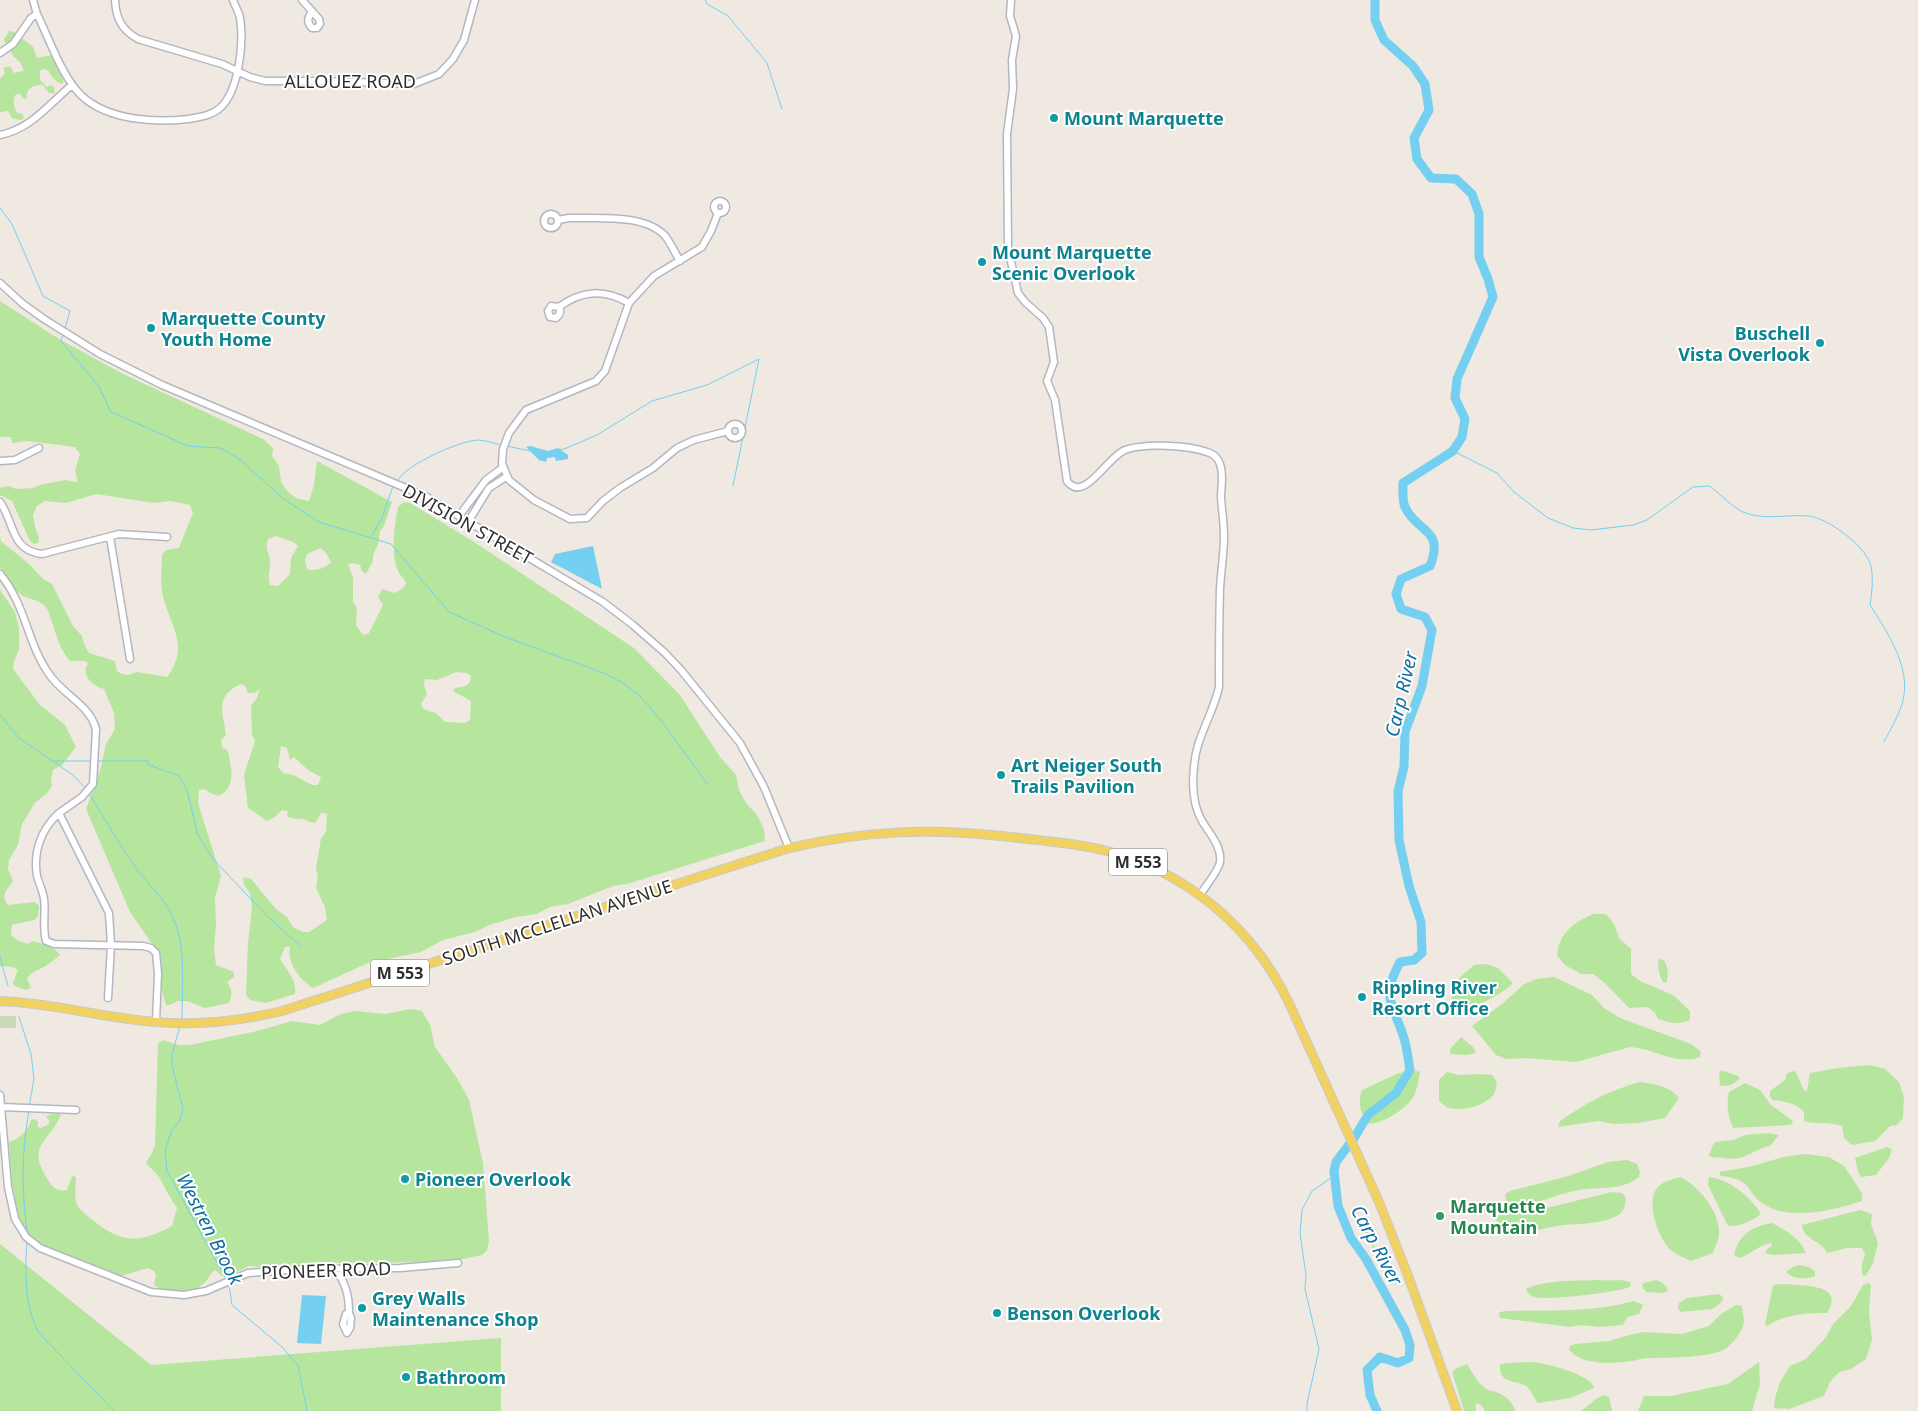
<svg xmlns="http://www.w3.org/2000/svg" width="1918" height="1411" font-family="'Noto Sans',sans-serif">
<style>
.green{fill:#b6e59e;fill-rule:evenodd}
.cemetery{fill:#c8d9b8}
.water{fill:#75cff0}
.lines{fill:none;stroke-linecap:round;stroke-linejoin:round}
.stream{stroke:#75cff0;stroke-width:1}
.river{stroke:#75cff0;stroke-width:9}
.minor-casing{stroke:#b4b7c1;stroke-width:9}
.major-casing{stroke:#c9c9c9;stroke-width:10}
.minor{stroke:#fff;stroke-width:6}
.major{stroke:#f2d163;stroke-width:8}
.culture-dot{fill:#0f9aa8;stroke:#fff;stroke-width:2}
.leisure-dot{fill:#2e9e5b;stroke:#fff;stroke-width:2}
.labels{text-anchor:middle;dominant-baseline:central;stroke-width:4;stroke-linejoin:round;paint-order:stroke}
.shield{fill:#fff;stroke:#6d6d6d;stroke-width:1}
.shield-label{font-size:16px;font-weight:bold;fill:#2e2e2e}
.street-label{font-size:18px;fill:#2e2e2e;stroke:#fff}
.culture-label{font-size:18px;font-weight:bold;fill:#0d838f;stroke:#fff;text-anchor:start}
.leisure-label{font-size:18px;font-weight:bold;fill:#27864d;stroke:#fff;text-anchor:start}
.water-label{font-size:19px;font-style:italic;fill:#0d6fa3;stroke:#fff}
</style>
<rect width="100%" height="100%" fill="#efe9e1"/>
<path class="green" d="M9,31l5,1 19,15 4,11 15,-3 4,4v8l7,12v5c-8,-2 -12,-8 -15,-14l-5,-1 -3,2v9l7,7 4,-2 3,2 1,7 -6,-1 -6,-8c-8,-1 -18,4 -16,13l-3,1 -4,-5h-4c-4,6 -2,13 1,19l5,1 2,4 -3,2 -9,-2 -4,-7 -8,1v-33l5,-6 -2,-5 7,-2 4,7 10,-2 -4,-9 -7,-6 -9,-16z
M0,301l59,38 64,35 140,65 10,9 -1,8 7,10 2,16 8,11 9,6 11,2 5,-16 3,-24 75,41 -8,24 -4,5 -2,13 -5,11v6l-7,13 -4,-3 -2,-6 -8,-2 -4,1 5,14v24l4,6 -1,17 6,9 3,1 4,-2 14,-28 -5,-8 4,-8 13,4 7,-4 4,-5c-1,-6 -6,-8 -8,-13 -8,-17 -3,-47 0,-64l6,-5 6,1 61,37 163,108 46,47 40,62 16,18 3,15 7,13 11,12 7,14 1,12 -138,43 -14,2 -45,18 -18,3 -13,7 -21,3 -27,8 -14,7 -32,8 -22,12 -53,11 -55,25c-14,-9 -26,-25 -23,-41h-5l-5,12c7,11 17,22 15,35l-29,9 -16,-3 -4,-5 2,-52 4,-36 -2,-13 -6,-10 -1,-7 8,2 25,30 11,8 6,10 10,5h6l18,-12 -2,-13 -9,-19 2,-12 -2,-7 5,-31 5,-6 1,-18 -6,-1 -6,10c-5,-1 -7,-2 -12,-4 -7,-1 -10,1 -16,-3l1,-5 -6,-1 -7,7 -8,4 -19,-13 -4,-33 11,-34 -3,-6 -1,-29 6,-8 3,-9 -6,4h-6l-3,-7 -4,-2c-27,12 -18,28 -15,51l-5,5 1,7 6,4c3,18 9,34 -9,45l-9,-3 -5,-4 -6,1 -1,13 23,73 -6,22 1,26 -2,25 2,16 18,7v5l-7,5c6,7 5,13 2,21l-24,5 -18,-7h-10l-7,4h-4l-4,-14 -1,-34 -31,-45 -44,-103 15,-42 5,-23 9,-15 -1,-16 -10,-24c-11,-2 -24,-15 -16,-25l-2,-3h-16c-14,-17 -14,-31 -22,-50 -5,-13 -20,-10 -29,-18 -9,-7 -10,-18 -19,-25v-32l1,5 28,23 14,15 9,5 21,42 9,10 2,8 5,9 26,8 2,10 5,3 6,1 9,-3 30,5c24,-32 2,-52 -5,-85 -2,-12 0,-26 0,-38l5,-4 12,-2 14,-35 -3,-8 -19,-4 -17,2 -58,-9 -30,9 -21,-2 -8,5 -4,9 2,12 4,11 -1,5 -4,1 -4,-3 -18,-40 -12,-6v-7l9,-2 7,3 16,-1 12,-4 22,-4 9,2 3,-1 -3,-10 5,-17 -5,-7 -47,-6 -16,2 -1,-6h-11zM276,536l17,6 5,4 -7,12 -1,16 -12,12 -8,-1c-3,-12 1,-15 0,-25 -2,-10 -5,-10 -2,-21zM321,548l5,5 5,9c-5,6 -16,10 -24,7l-2,-8 2,-7zM456,672l11,1 4,3c0,10 -7,11 -16,12l-2,3 18,10 -1,19 -5,3 -20,-1 -9,-9 -13,-4 -2,-5 6,-10 -3,-9 1,-6 12,1zM281,746l6,2 3,12 4,-3 14,13 13,7 -3,8h-6l-19,-10 -10,-2 -5,-6z
M0,590l15,22 4,16v21l-5,12 -1,8 27,36 25,20 11,22 -14,18 -9,5 -2,10 1,6 -5,7 -12,10 -13,21 -4,21 -9,15 -1,9 5,12c-6,9 -13,14 -5,24l27,-3 4,4 -1,10 -4,4 -22,5 -1,10c5,5 10,7 17,9l5,-3c9,3 22,5 27,14 -4,3 -8,7 -13,10 -7,5 -15,5 -20,14l4,9 -5,2 -11,-4 -2,-3 5,-13 -5,-3 -13,-1z
M1593,914h13l8,10 5,14 12,11v25l9,7 33,14 17,16v9c-12,5 -20,3 -32,-1l-3,-6 -7,-6 -19,1 -23,-24 -13,-10h-12l-16,-9 -8,-10c3,-23 16,-32 36,-41z
M1659,959l5,1c4,8 5,14 2,23l-3,-1c-4,-8 -6,-14 -4,-23z
M1487,964l11,4 15,15c-12,12 -26,17 -41,25 -8,4 -12,8 -21,9l-1,-10 6,-26 18,-16z
M1554,977l38,18 12,13 16,10 71,26 10,8 -1,5c-24,9 -47,-9 -70,-10l-54,15 -50,-4 -20,1 -10,-4 -24,-29 30,-22 21,-19 13,-6z
M411,1009l11,2 8,14 5,22 22,31 12,22 14,63 6,77 -2,10 -5,5 -34,7 -135,1 -11,2 -18,1 -11,-2 -11,3 -14,-1 -19,11 -7,-1 -7,-6c-6,4 -6,9 -11,13 -12,12 -36,12 -50,2l2,-10 -2,-4 -6,-3 -27,8 -67,-25 -16,-9 -14,-13 -6,-14 -6,-33 -3,-40c11,-3 19,-11 22,-22l4,-1 3,3v5l3,1 8,-4v-4l-3,-3c5,-3 9,-5 15,-2 -14,30 -35,30 -13,65 6,9 8,11 19,10l5,-14 4,1c0,8 -2,20 1,27 3,7 11,12 17,17 27,23 48,22 78,5l5,-18c-7,-10 -12,-20 -18,-31 -4,-6 -10,-9 -13,-15l5,-7 4,-10 3,-101 5,-4 16,5h11l67,-14 35,-10 28,4 21,-11 15,-3 29,3z
M1461,1037l13,11 2,5 -10,2 -16,-1v-5z
M1870,1065l15,4 14,13 5,15 -1,21 -6,7 -7,1 -15,15 -23,4 -8,-7 -2,-12c-15,-5 -23,-1 -38,-5v-9c-10,-10 -18,-10 -32,-12l-2,-4v-5l15,-11 2,-7 8,-2 9,19 3,1 3,-18 28,-5z
M1721,1070l17,6 2,3 -9,6 -11,1 -1,-12z
M1416,1071l4,1c-2,9 -3,20 -8,27 -8,11 -32,27 -45,24 -7,-12 -9,-20 -5,-33l37,-17z
M1447,1072l11,3 21,-1 13,1 5,7c-1,4 -1,9 -3,12 -8,11 -31,18 -45,14 -4,-1 -7,-5 -10,-7v-21z
M1640,1082c15,2 30,4 39,16l-14,20 -27,5 -24,1 -16,-3 -40,6 2,-6c26,-18 50,-31 80,-39z
M1745,1083l15,7 11,15 22,16 -2,4 -58,3c-5,-12 -7,-23 -4,-36z
M1768,1133l11,2 -9,11c-11,1 -20,10 -31,12 -8,2 -19,-1 -28,-1l-2,-2 4,-10 3,-3 18,-2 11,-5z
M1887,1147l5,3 -3,8 -13,17 -15,2 -3,-6 -3,-13z
M1806,1154l23,3 15,9 18,27v8c-30,10 -82,23 -107,-4 -3,-3 -4,-7 -7,-10 -7,-8 -17,-10 -27,-11l-2,-4 34,-6 30,-9z
M1627,1160l10,4 3,8 -1,5c-18,15 -44,9 -65,14 -21,4 -39,15 -61,15l-7,-6 -1,-6 5,-3 55,-14 43,-15z
M1681,1177c18,10 39,34 38,57 0,5 -4,13 -6,19l-22,8c-6,-3 -15,-6 -20,-11 -13,-11 -27,-51 -12,-64 5,-5 15,-7 22,-9z
M1709,1177c20,2 42,20 52,37 -10,7 -21,13 -33,12l-20,-41z
M1612,1192l10,1 4,5c-1,8 -2,15 -11,19 -17,8 -39,6 -58,9 -16,2 -34,11 -50,7 -7,-3 -8,-10 -12,-15l7,-6h28z
M1860,1210l12,4 -1,10 7,19 -5,20 -7,13 -4,-1v-11l3,-10 -3,-6h-15l-20,5c-4,-12 -24,-13 -25,-28z
M1363,1221l12,27 2,9 -13,-28z
M1772,1223c13,7 28,15 34,30l-33,2 -8,-2 3,-5 4,-2 -1,-3c-12,2 -20,11 -31,15l-6,-3c4,-20 19,-29 38,-32z
M0,1244l151,121 350,-27v73h-501z
M1799,1265l10,2 6,4v5c-7,4 -22,3 -28,-3v-2l6,-4z
M1620,1280l10,2 1,4c-6,6 -88,15 -97,11 -4,-1 -6,-4 -8,-8 21,-11 69,-8 94,-9z
M1656,1280c6,2 10,5 12,11l-4,2 -18,-1 -4,-6 2,-3z
M1868,1283l3,2 -2,26 3,29 -6,19 -15,10 -12,3 -9,10 -6,14 -35,13 -15,-1 1,-10 5,-16 10,-16 16,-7 20,-22 7,-13 18,-18 12,-21z
M1784,1284c18,2 62,-1 43,29 -21,0 -42,1 -60,13l-2,-1 8,-40z
M1719,1294l4,3 -1,5 -10,7 -32,3 -2,-4 1,-5 8,-5z
M1634,1301l9,4 -4,9 -12,3 -4,8 -24,2 -19,-2 -10,2 -70,-9 -1,-5 5,-2c43,-1 88,2 130,-10z
M1736,1305l6,1c0,5 2,11 2,16 -1,9 -12,23 -19,27 -14,9 -62,9 -79,9 -5,0 -10,3 -15,3 -13,2 -29,3 -42,0 -7,-1 -15,-6 -20,-11l1,-4 5,-2 34,-3 20,-6 15,-3 38,2 27,-8 12,-12z
M1534,1362c13,2 57,12 60,26l-24,10 -32,5c-5,-5 -6,-13 -12,-17 -11,-6 -28,-3 -26,-21l6,-2z
M1759,1362l1,22 -8,27h-114l6,-15h27l57,-12z
M1467,1364c6,9 11,21 21,26 2,1 5,1 8,2 9,3 17,10 19,19h-30l-4,-6 -5,-2v8h-12l-12,-39 5,-4z
M1604,1395l5,2 3,14h-32c9,-4 14,-13 24,-16z"/>
<path class="cemetery" d="M0,1016h16v12h-16z"/>
<path class="water" d="M530,446l18,5 10,-3 10,7v4l-12,2 -1,-4 -8,1 -1,4 -7,-2 -13,-13z
M593,546l9,43 -51,-27 4,-8z
M302,1295l24,1 -5,48 -24,-1z"/>
<g class="lines">
<path class="stream" d="M705,0l2,4 21,12 39,47 15,46
M0,208l12,16 31,72 27,15 -5,17
M63,334l-2,7 37,44 13,27 77,34 32,2 18,10 47,42 34,22 72,22 58,68 54,24 103,38 17,9 16,12 21,24 48,66
M507,446l23,5
M559,450l5,-1 33,-14 55,-34 55,-16 52,-26 -26,127
M1453,451l44,22 17,19 34,26 25,10 18,2 42,-5 14,-5 46,-33 17,-1c10,8 22,21 33,26 22,9 42,2 65,4 18,1 56,29 62,47 4,13 2,28 0,42 17,27 43,64 32,99 -4,13 -12,26 -18,38
M397,481c10,-17 60,-39 80,-41 7,0 17,3 24,5
M371,537l11,-19 11,-32
M0,715l19,23 54,37 12,13
M55,761h36
M98,761h51l-2,3 32,12 8,14 11,45 14,23 54,57 34,31
M89,793c16,26 31,53 49,78 11,14 24,26 33,42 16,32 11,73 11,106
M0,957l8,29
M19,1017l12,37 3,25 -5,28
M180,1026l-8,28v12l11,43 -3,11 -9,12 -6,20 2,19 59,108
M27,1233c-5,-42 -6,-80 2,-122
M27,1240c-2,32 -3,63 11,92l76,79
M229,1285l3,20 49,41 17,19 9,46
M1307,1411v-7l12,-55 -14,-60 1,-14 -6,-42 2,-23 10,-19 22,-15"/>
<path class="river" d="M1375,0v20l9,20 29,26 12,18 4,26 -15,28 3,21 14,19 25,1 16,15 7,20v43l9,22 5,18 -36,82 -2,19 10,21 -3,18 -9,14 -50,32c0,8 -1,17 2,24 12,26 40,21 25,59l-29,13 -5,15 5,15 24,8 7,13 -10,56 -17,46 -1,35 -6,24 1,49 10,46 12,36 1,31 -8,7 -14,2c-19,35 -8,40 3,73 4,11 5,24 7,35l-14,23 -28,22 -14,23 -18,24 -2,9 4,35 13,32 15,21 39,71 5,15 -1,13 -11,5 -18,-6 -13,13 3,25 7,16"/>
<defs>
<path id="minor" d="M115,0c1,19 7,30 23,39l84,25 28,13 15,4h57l92,3 25,-10 14,-15 11,-19 11,-40
M302,0l17,19 1,5 -3,4h-5c-6,-6 -4,-10 0,-17
M1011,0l-1,16 6,20 -4,24 1,29 -6,45 1,114 10,45 7,9 18,16 6,9 5,35 -7,19 8,19 12,81c17,23 40,-24 58,-31 19,-7 63,-5 82,2 7,2 11,6 13,12 4,11 1,23 1,34 1,13 3,25 3,38 0,17 -3,35 -4,53 -1,33 -1,66 -1,98 -6,28 -24,52 -25,81 -2,17 -1,37 8,53 7,12 20,25 18,41 -1,8 -15,25 -20,33
M37,14c12,24 26,66 46,83 26,23 71,26 105,22 11,-2 23,-3 32,-11 19,-17 24,-65 20,-90 -1,-6 -5,-12 -7,-18
M0,53l13,-9 18,-26 6,-4 -4,-14
M0,135c31,-6 49,-31 72,-50
M714 207a6 6 0 1 1 12 0a6 6 0 1 1-12 0Z
M718,213l-7,18 -9,16 -48,29 -25,27 -24,68 -9,10 -70,29 -17,23 -6,16 -1,15 7,16 25,20 36,19 17,-1 16,-17 17,-13 33,-20 24,-20 17,-8 34,-9
M544 221a7 7 0 1 1 14 0a7 7 0 1 1-14 0Z
M558,220l11,-2c28,1 77,-5 97,19 5,7 9,16 14,24
M0,283l23,21 21,15 56,35 62,31 265,112 176,105 30,23 32,28 16,17 59,73 24,44 25,61
M559,307c2,4 1,8 -3,11l-6,-1 -2,-6 3,-5 8,1c23,-17 45,-18 70,-4
M728 431a7 7 0 1 1 14 0a7 7 0 1 1-14 0Z
M0,461l15,-1 24,-12
M0,502c15,21 10,48 42,52l77,-20 48,3
M459,516l27,-36 16,-12
M468,522l21,-34 17,-11
M110,537l20,122
M0,574c26,31 27,69 49,100 13,20 41,31 47,55l-3,55 -11,13 -23,16 50,100 2,32 -3,53
M59,813c-18,16 -26,39 -22,63 2,8 6,15 7,23 2,14 -2,28 2,42l8,3 89,2 8,2 5,5 2,20 -2,49
M0,1095l8,92 7,32 11,18 14,11 111,44 33,3 22,-4 42,-18 60,-4 92,-1 58,-5
M1,1107l75,3
M334,1268c12,14 15,28 15,45l-3,1 -3,10 4,9 3,-5 1,-10 -2,-5"/>
<path id="major" d="M0,1001c53,2 104,17 156,21 43,4 84,-1 126,-11l507,-163c79,-18 141,-20 222,-11 24,3 48,5 72,9 68,11 132,50 174,105 13,16 23,34 32,52l90,199 28,71 50,138"/>
</defs>
<use href="#minor" class="minor-casing"/>
<use href="#major" class="major-casing"/>
<use href="#minor" class="minor"/>
<use href="#major" class="major"/>
</g>
<g class="culture-dot">
<circle cx="1054" cy="118" r="5"/>
<circle cx="982" cy="262" r="5"/>
<circle cx="151" cy="328" r="5"/>
<circle cx="1820" cy="343" r="5"/>
<circle cx="1001" cy="775" r="5"/>
<circle cx="1362" cy="997" r="5"/>
<circle cx="405" cy="1179" r="5"/>
<circle cx="362" cy="1308" r="5"/>
<circle cx="997" cy="1313" r="5"/>
<circle cx="406" cy="1377" r="5"/>
</g>
<circle class="leisure-dot" cx="1440" cy="1216" r="5"/>
<g class="labels">
<g class="shield">
<rect x="1109" y="848.5" width="58" height="27" rx="4"/>
<rect x="371" y="959.5" width="58" height="27" rx="4"/>
</g>
<g class="shield-label">
<text x="1138" y="862">M 553</text>
<text x="400" y="973">M 553</text>
</g>
<g class="street-label">
<text x="350" y="81">ALLOUEZ ROAD</text>
<text transform="translate(468 524) rotate(29)">DIVISION STREET</text>
<text transform="translate(557 922) rotate(-18)">SOUTH MCCLELLAN AVENUE</text>
<text transform="translate(326 1270) rotate(-2)">PIONEER ROAD</text>
</g>
<g class="culture-label">
<text x="1064" y="118">Mount Marquette</text>
<text x="992" y="252">Mount Marquette<tspan x="992" dy="21">Scenic Overlook</tspan></text>
<text x="161" y="318">Marquette County<tspan x="161" dy="21">Youth Home</tspan></text>
<text x="1810" y="333" text-anchor="end">Buschell<tspan x="1810" dy="21">Vista Overlook</tspan></text>
<text x="1011" y="765">Art Neiger South<tspan x="1011" dy="21">Trails Pavilion</tspan></text>
<text x="1372" y="987">Rippling River<tspan x="1372" dy="21">Resort Office</tspan></text>
<text x="415" y="1179">Pioneer Overlook</text>
<text x="372" y="1298">Grey Walls<tspan x="372" dy="21">Maintenance Shop</tspan></text>
<text x="1007" y="1313">Benson Overlook</text>
<text x="416" y="1377">Bathroom</text>
</g>
<g class="leisure-label">
<text x="1450" y="1206">Marquette<tspan x="1450" dy="21">Mountain</tspan></text>
</g>
<g class="water-label">
<text transform="translate(1401 694) rotate(-77)">Carp River</text>
<text transform="translate(210 1229) rotate(63)">Westren Brook</text>
<text transform="translate(1377 1245) rotate(62)">Carp River</text>
</g>
</g>
</svg>
